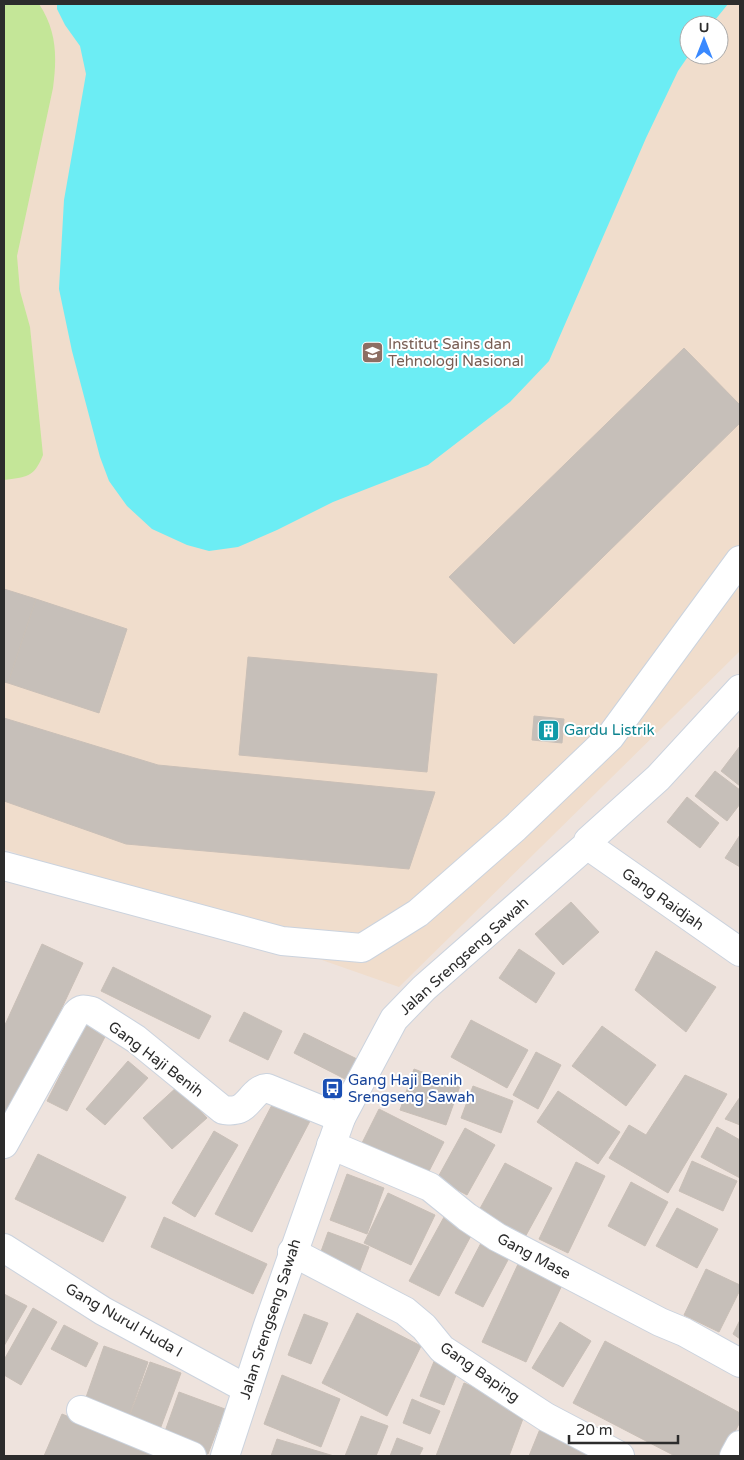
<svg xmlns="http://www.w3.org/2000/svg" width="744" height="1460" font-family="'Varela Round',sans-serif">
<style>
.education{fill:#f0ddcc;fill-rule:evenodd}
.green{fill:#c4e698}
.water{fill:#6cedf4}
.building{fill:#c6bfb9;stroke:#c9bfb7}
.lines{fill:none;stroke-linecap:round;stroke-linejoin:round}
.minor-casing{stroke:#cbd3de;stroke-width:30}
.tertiary-casing{stroke:#cbd3de;stroke-width:30}
.minor{stroke:#fff;stroke-width:28}
.tertiary{stroke:#fff;stroke-width:28}
.labels{text-anchor:middle;dominant-baseline:central;stroke-width:4;stroke-linejoin:round;paint-order:stroke}
.education-label{font-size:15px;fill:#785e54;stroke:#fff;text-anchor:start}
.culture-label{font-size:15px;fill:#0d838f;stroke:#fff;text-anchor:start}
.street-label{font-size:15px;fill:#2c2c2c;stroke:#fff}
.transit-label{font-size:15px;fill:#164399;stroke:#fff;text-anchor:start}
</style>
<rect width="100%" height="100%" fill="#eee3dd"/>
<path class="education" d="M4,4h736v647l-341,336 -395,-138zM689,25h30v30h-30z"/>
<path class="green" d="M4,4h35c18,27 18,53 14,84l-36,168 3,35 10,36 13,128c-9,23 -17,22 -39,25z"/>
<path class="water" d="M57,4h671l-17,21h-22v30l-11,16 -32,67 -97,223 -39,41 -82,63 -95,37 -56,28 -39,17 -29,4 -22,-6 -35,-16 -25,-23 -18,-25 -9,-24 -28,-106 -13,-62 5,-89 22,-126 -6,-28 -15,-21 -8,-16z"/>
<path class="building" d="M684,348l56,57v18l-226,221 -65,-67z
M4,589l32,10 -28,84 -4,-1z
M36,599l91,30 -28,84 -91,-30z
M248,657l189,17 -10,98 -188,-17z
M534,716l30,3 -2,24 -30,-3z
M4,718l154,47 277,27 -26,77 -283,-25 -122,-43z
M740,746v40l-19,-15z
M715,771l25,19v14l-13,17 -32,-25z
M687,797l32,26 -19,25 -33,-26z
M740,835v32l-15,-9z
M571,902l28,30 -36,33 -28,-31z
M42,944l41,19 -79,168v-104z
M519,949l36,24 -19,30 -37,-25z
M656,951l60,36 -30,45 -51,-42z
M113,967l98,49 -12,23 -98,-48z
M244,1012l38,19 -14,29 -39,-19z
M90,1017l20,10 -43,84 -20,-10z
M471,1020l57,30 -21,38 -56,-31z
M602,1026l54,39 -30,41 -54,-40z
M304,1033l55,27 -10,21 -55,-28z
M536,1052l25,13 -23,44 -25,-14z
M128,1061l20,17 -43,47 -19,-16z
M414,1069l46,17 -14,39 -46,-15z
M685,1075l42,19 -59,99 -59,-35 20,-33 17,10z
M178,1086l29,32 -35,31 -29,-31z
M473,1086l40,15 -12,32 -40,-15z
M558,1091l62,41 -22,32 -61,-42z
M740,1097v28l-15,-6z
M273,1103l37,18 -58,111 -37,-18z
M379,1109l65,33 -18,35 -65,-32z
M717,1127l23,13v38l-39,-21z
M465,1128l30,17 -28,50 -30,-16z
M214,1131l24,14 -43,72 -23,-14z
M38,1154l88,43 -23,45 -88,-43z
M692,1161l45,20 -14,30 -44,-20z
M576,1162l29,14 -37,77 -29,-14z
M505,1163l47,25 -28,51 -47,-25z
M347,1174l37,14 -17,46 -37,-14z
M631,1182l37,20 -23,44 -37,-20z
M388,1193l47,22 -24,50 -47,-22z
M677,1208l41,21 -21,39 -41,-22z
M164,1217l103,47 -14,30 -102,-47z
M444,1217l29,15 -34,64 -30,-15z
M328,1232l41,15 -10,26 -40,-16z
M481,1243l28,15 -26,49 -28,-14z
M519,1262l44,21 -37,79 -44,-20z
M706,1269l34,16v5l-21,42 -35,-17z
M4,1294l23,12 -23,40z
M33,1308l24,14 -36,63 -17,-10v-15z
M357,1313l64,33 -34,70 -65,-33z
M304,1314l24,9 -17,41 -23,-9z
M740,1320v19l-7,-5z
M560,1322l31,19 -28,46 -31,-19z
M64,1325l34,18 -12,24 -35,-18z
M605,1341l135,72v9l-18,34h-47l-102,-53z
M104,1346l44,16 -20,57 -44,-16z
M435,1359l24,9 -15,37 -24,-9z
M150,1362l31,11 -22,59 -31,-12z
M282,1375l58,24 -19,48 -57,-23z
M464,1383l63,25 -18,48h-73z
M179,1392l46,17 -17,45 -45,-17z
M412,1399l28,12 -10,23 -27,-11z
M62,1414l96,40 -1,2h-113z
M361,1416l27,10 -12,30h-31z
M540,1429l51,19 -3,8h-59z
M397,1438l26,10 -4,8h-29z
M277,1439l57,17h-63z"/>
<g class="lines">
<defs>
<path id="minor" d="M587,845l153,107
M4,866l278,75 80,7 56,-35 97,-85 95,-91 130,-177
M4,1144l72,-130c5,-6 8,-5 16,-3l44,28 87,71c3,0 8,1 12,0 14,-2 18,-21 32,-22l74,30
M331,1145l99,42 37,30 30,20 163,85 24,10 56,31
M4,1248l99,63 144,78
M292,1252l113,59 19,16 18,22 104,68 74,39
M81,1410l111,46
M734,1456l6,-11"/>
<path id="tertiary" d="M225,1456l42,-128 74,-210 53,-99 30,-31 163,-143 1,-4 70,-63 82,-89"/>
</defs>
<use href="#minor" class="minor-casing"/>
<use href="#tertiary" class="tertiary-casing"/>
<use href="#minor" class="minor"/>
<use href="#tertiary" class="tertiary"/>
</g>
<defs>
<symbol id="university-square" viewBox="-11 -11 22 22"><rect x="-9" y="-9" width="18" height="18" rx="4" fill="#8d6e63" stroke="#fff"/><path d="M0-5L7-2L0 1L-7-2ZM-4 1L0 2.5L4 1V4Q0 6-4 4Z" fill="#fff"/></symbol>
<symbol id="building-square" viewBox="-11 -11 22 22"><rect x="-9" y="-9" width="18" height="18" rx="4" fill="#0f9aa8" stroke="#fff"/><path d="M-4-6H4V6H1V3H-1V6H-4ZM-2.5-4.3h1.7v1.8h-1.7ZM.8-4.3h1.7v1.8H.8ZM-2.5-1h1.7V.8h-1.7ZM.8-1h1.7V.8H.8Z" fill="#fff"/></symbol>
<symbol id="bus-square" viewBox="-11 -11 22 22"><rect x="-9" y="-9" width="18" height="18" rx="4" fill="#1a4fb4" stroke="#fff"/><path d="M-5-6H5V4H4V6H2V4H-2V6H-4V4H-5ZM-3.5-4V0h7V-4ZM-3.5 1.2v1.5H-2V1.2ZM2 1.2v1.5H3.5V1.2Z" fill="#fff"/></symbol>
</defs>
<g fill-rule="evenodd">
<use href="#university-square" x="360" y="340" width="25" height="25"/>
<use href="#building-square" x="536" y="718" width="25" height="25"/>
<use href="#bus-square" x="320" y="1076" width="25" height="25"/>
</g>
<g class="labels">
<g class="education-label">
<text x="388" y="344">Institut Sains dan<tspan x="388" dy="17">Tehnologi Nasional</tspan></text>
</g>
<g class="culture-label">
<text x="564" y="730">Gardu Listrik</text>
</g>
<g class="street-label">
<text transform="translate(663 899) rotate(35)">Gang Raidjah</text>
<text transform="translate(464 956) rotate(-42)">Jalan Srengseng Sawah</text>
<text transform="translate(156 1059) rotate(37)">Gang Haji Benih</text>
<text transform="translate(534 1256) rotate(28)">Gang Mase</text>
<text transform="translate(270 1319) rotate(-72)">Jalan Srengseng Sawah</text>
<text transform="translate(124 1320) rotate(30)">Gang Nurul Huda I</text>
<text transform="translate(480 1372) rotate(35)">Gang Baping</text>
</g>
<g class="transit-label">
<text x="348" y="1080">Gang Haji Benih<tspan x="348" dy="17">Srengseng Sawah</tspan></text>
</g>
</g>
<rect width="744" height="1460" fill="none" stroke="#2c2c2c" stroke-width="10"/>
<g transform="translate(704 40)"><circle r="24" fill="#ffffff" stroke="#ababab"/>
<path d="M0-4L9 19L0 12L-9 19Z" fill="#3989ff"/>
<text y="-8" font-size="14" font-weight="bold" text-anchor="middle" fill="#2c2c2c">U</text>
</g>
<path d="M569 1435v8h109v-8" fill="none" stroke="#2c2c2c" stroke-width="2.5"/>
<text x="576" y="1435" font-size="15" fill="#2c2c2c" stroke="#ffffff" stroke-width="4" paint-order="stroke">20 m</text>
</svg>
